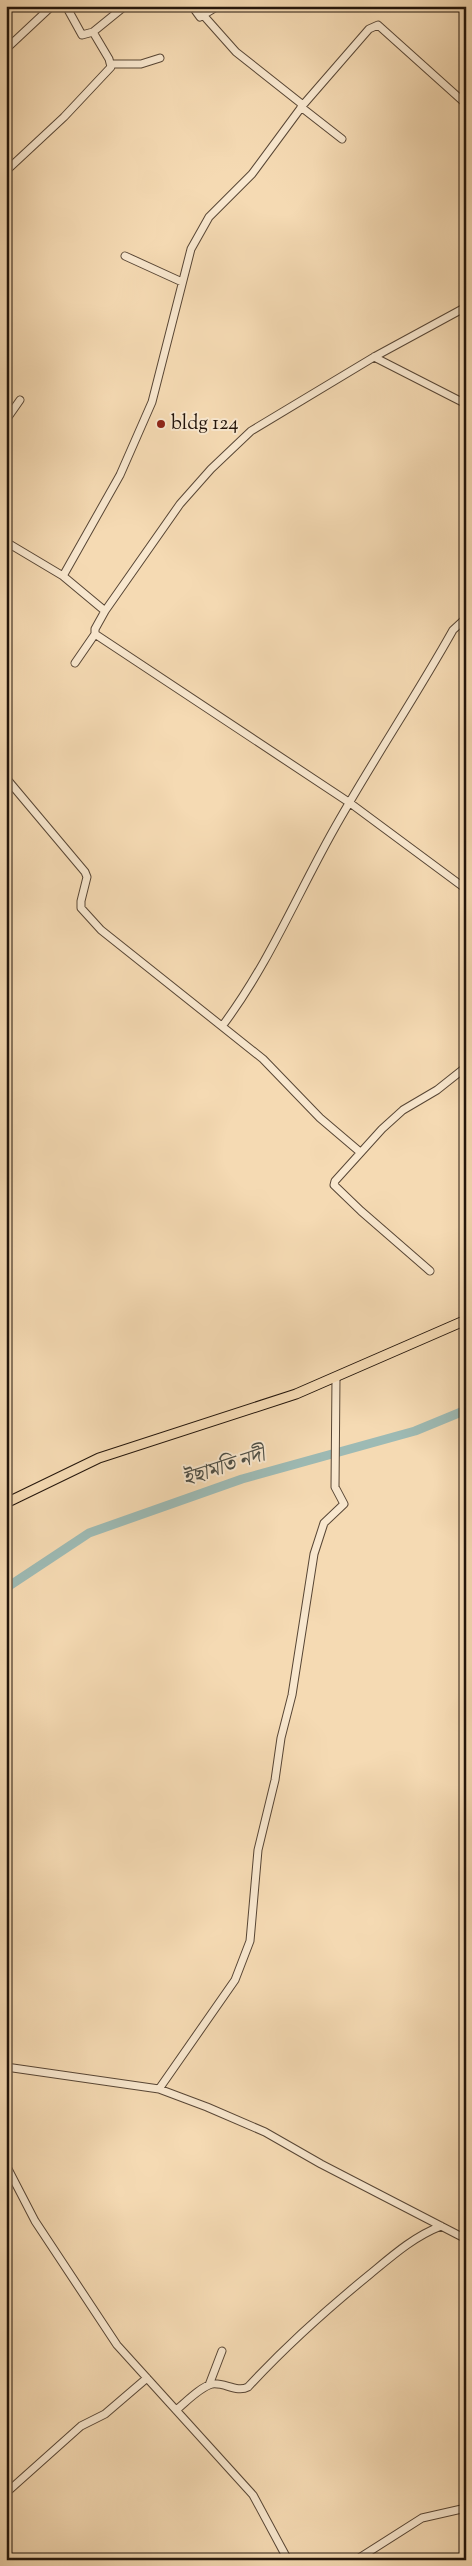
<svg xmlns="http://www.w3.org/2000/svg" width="472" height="2566" font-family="'Sorts Mill Goudy','Noto Serif Bengali',serif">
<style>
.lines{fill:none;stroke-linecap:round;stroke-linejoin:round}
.river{stroke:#9dbab4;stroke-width:9}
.minor-casing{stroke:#584635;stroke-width:9}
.major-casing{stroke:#23150b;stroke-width:11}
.minor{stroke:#f8e7ce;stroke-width:7}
.major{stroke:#f5dab3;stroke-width:9}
.poi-dot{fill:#8f2418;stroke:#f8e7ce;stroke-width:2}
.labels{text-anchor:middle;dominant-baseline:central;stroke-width:4;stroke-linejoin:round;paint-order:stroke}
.poi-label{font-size:20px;fill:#23150b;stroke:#f8e7ce;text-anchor:start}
.water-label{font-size:21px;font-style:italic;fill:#4e4f46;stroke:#f8e7ce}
</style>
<rect width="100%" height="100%" fill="#f5dab3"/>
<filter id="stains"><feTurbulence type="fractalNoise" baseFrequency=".004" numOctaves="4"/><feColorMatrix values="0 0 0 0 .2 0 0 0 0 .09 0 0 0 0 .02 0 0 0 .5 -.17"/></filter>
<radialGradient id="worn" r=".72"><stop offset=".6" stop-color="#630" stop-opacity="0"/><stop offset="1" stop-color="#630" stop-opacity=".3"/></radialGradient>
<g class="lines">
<path class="river" d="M6,1588l83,-55 153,-54 173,-48 51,-21"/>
<defs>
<path id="minor" d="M192,6l8,11 18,-11
M204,16l32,36 67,53 66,-76 9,-4 88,79
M93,32l32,-26
M6,49l46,-43
M112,64h29l19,-6
M301,107l41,32
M6,171l58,-54 47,-50 -2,-8 -16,-27 -11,3 -16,-29
M125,256l57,26
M374,357l92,47
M6,420l14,-20
M6,542l57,34 42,35
M63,576l57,-101 32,-73 39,-153 18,-32 43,-43 51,-69
M95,634l255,169 116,86
M75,663l20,-29v-5l10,-18 75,-107 31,-35 40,-38 123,-74 92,-50
M6,778l79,94 2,5 -6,24v7l20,22 162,129 57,59 40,34
M223,1025c45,-60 73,-128 110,-194 38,-68 82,-133 120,-201l13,-12
M430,1271l-69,-60 -27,-26 1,-4 47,-52 21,-19 34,-20 29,-23
M6,2067l153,22 48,18 58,25 56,32 145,75
M159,2089l76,-109 15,-39 8,-91 17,-70 6,-42 11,-43 22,-141 10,-31 20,-19 -9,-17 1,-109
M6,2165l29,56 82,124 136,150 35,65
M209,2385l13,-34
M176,2410c9,-7 24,-23 36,-26 12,-2 25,9 36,3 38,-41 78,-77 121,-112 23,-19 44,-38 72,-49
M6,2493l75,-67 24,-12 42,-36
M356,2560l66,-42 44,-10"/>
<path id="major" d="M6,1503l93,-45 197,-64 170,-74"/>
</defs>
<use href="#minor" class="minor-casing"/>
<use href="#major" class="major-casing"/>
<use href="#minor" class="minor"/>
<use href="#major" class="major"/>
</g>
<circle class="poi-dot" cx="161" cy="424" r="5"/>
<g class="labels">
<g class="poi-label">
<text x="171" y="424">bldg 124</text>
</g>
<g class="water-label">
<text transform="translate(224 1468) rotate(-18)">ইছামতি নদী</text>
</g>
</g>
<rect width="472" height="2566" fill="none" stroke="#f5dab3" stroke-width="25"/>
<rect x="8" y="8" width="457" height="2551" fill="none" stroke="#23150b" stroke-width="2.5"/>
<rect x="12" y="12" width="447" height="2541" fill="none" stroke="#23150b"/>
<rect width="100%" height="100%" filter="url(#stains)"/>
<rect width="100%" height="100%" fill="url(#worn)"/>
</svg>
